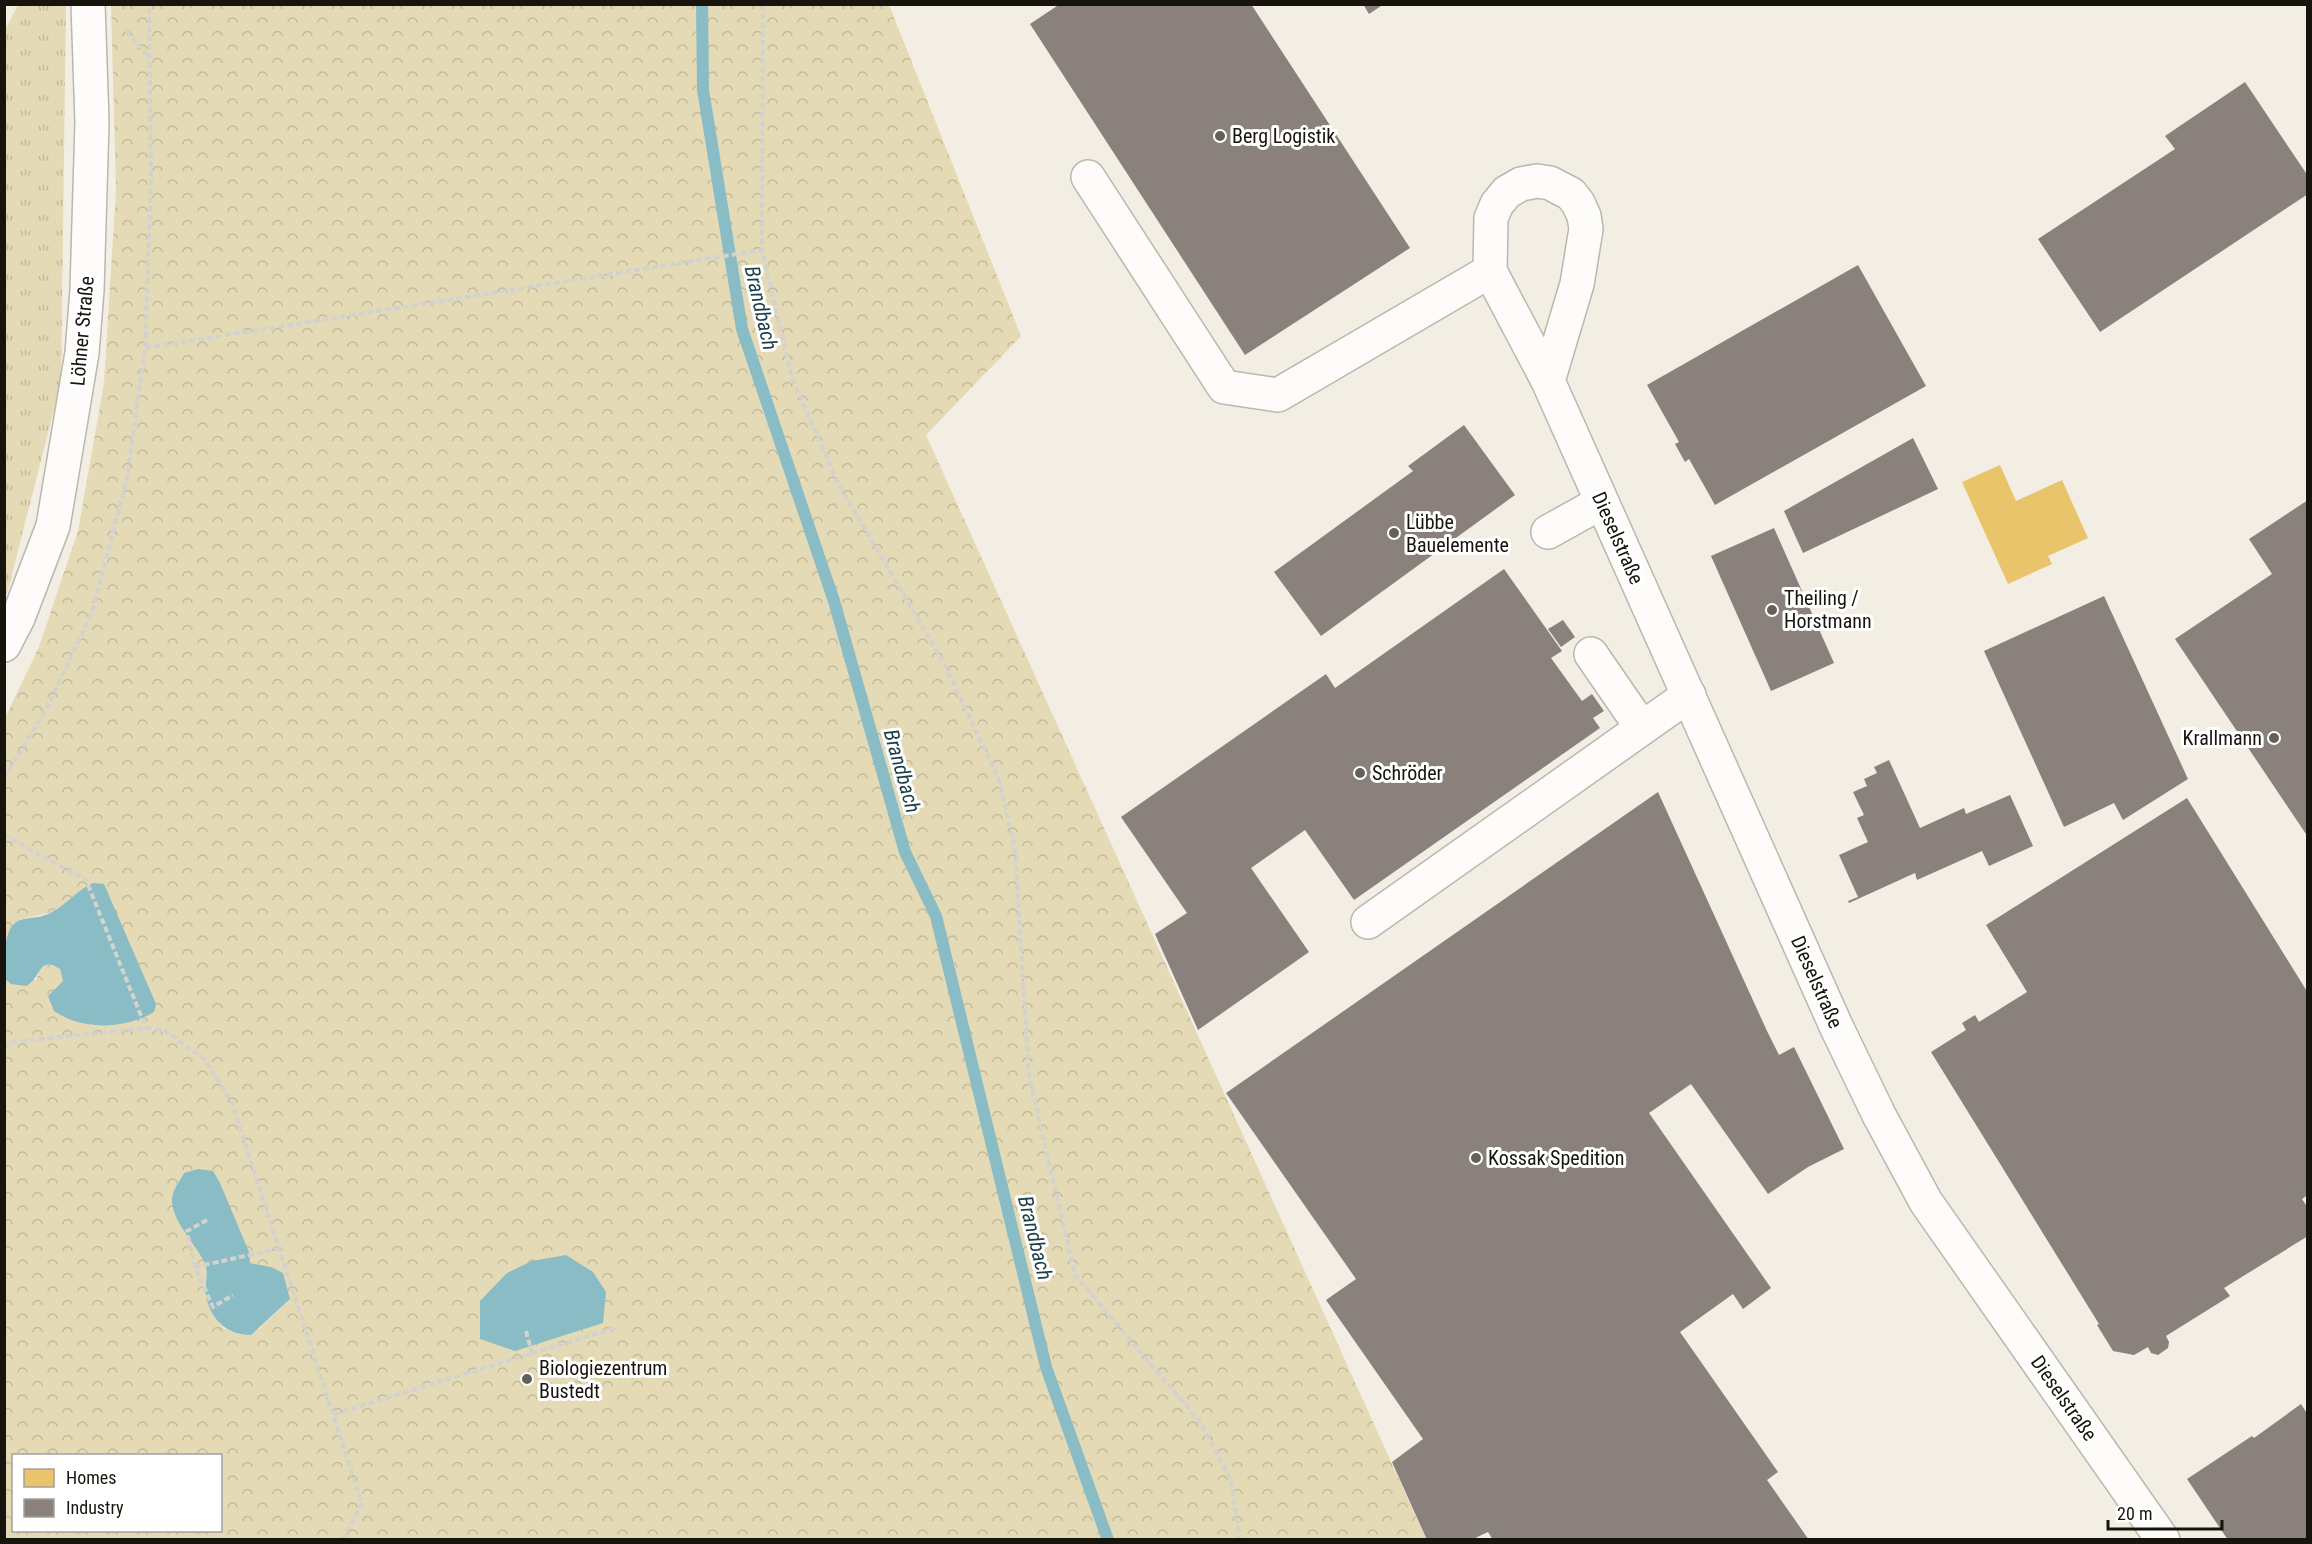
<svg xmlns="http://www.w3.org/2000/svg" width="2312" height="1544" font-family="'Roboto Condensed',sans-serif">
<style>
.grass{fill:url(#grass-tufts)}
.forest{fill:url(#forest-crowns);fill-rule:evenodd}
.water{fill:#8abcc6}
.homes{fill:#e9c46a}
.industry{fill:#8a817c}
.lines{fill:none;stroke-linecap:round;stroke-linejoin:round}
.stream{stroke:#8abcc6;stroke-width:12}
.minor-casing{stroke:#bab7ae;stroke-width:36}
.major-casing{stroke:#bab7ae;stroke-width:36}
.path{stroke:#d3d2cf;stroke-width:4;stroke-dasharray:6 3;stroke-linecap:butt}
.minor{stroke:#fdfcfb;stroke-width:33}
.major{stroke:#fdfcfb;stroke-width:33}
.poi-dot{fill:#636057;stroke:#fff;stroke-width:2}
.labels{text-anchor:middle;dominant-baseline:central;stroke-width:6;stroke-linejoin:round;paint-order:stroke}
.poi-label{font-size:20px;fill:#16140c;stroke:#fff;text-anchor:start}
.street-label{font-size:20px;fill:#16140c;stroke:#fff}
.water-label{font-size:21px;font-style:italic;fill:#1a3e47;stroke:#fff}
</style>
<defs>
<pattern id="grass-tufts" width="24" height="20" patternUnits="userSpaceOnUse" patternTransform="scale(1.5)"><rect width="24" height="20" fill="#e4dab6"/><path d="M3 7l-1-3M5 7V3M7 7l1-3M15 17l-1-3M17 17v-4M19 17l1-3" fill="none" stroke="#c3ba9b"/></pattern>
<pattern id="forest-crowns" width="20" height="18" patternUnits="userSpaceOnUse" patternTransform="scale(1.5)"><rect width="20" height="18" fill="#e4dab6"/><path d="M2 6a3 3 0 1 1 6 0M12 15a3 3 0 1 1 6 0" fill="none" stroke="#c3ba9b"/></pattern>
</defs>
<rect width="100%" height="100%" fill="#f2eee3"/>
<path class="grass" d="M18,5h48l-5,377 -53,208 -3,7v-567z"/>
<path class="forest" d="M111,5h778l132,331 -95,99 500,1104h-1421v-560l31,1c4,-14 11,-20 24,-11l3,12 -15,16 45,29 -25,-125 -16,11 -33,8 -6,4 -8,26v-232l34,-71 39,-116 26,-148 12,-194zM198,1169l22,14 30,80 21,4 19,32 -31,30h-35l-11,-16 -7,-17v-30l-34,-72 12,-21zM14,1456h206v74h-206z"/>
<path class="water" d="M93,883l11,1 52,120 -2,8c-29,17 -71,19 -100,-1l-6,-15 15,-15 -3,-12c-22,-14 -18,9 -34,17l-15,-2 -6,-5c-1,-15 -3,-53 15,-59 11,-3 22,-2 32,-8 15,-8 25,-22 41,-29z
M198,1169l15,2 7,12 29,69 1,11 21,4 12,6 7,26 -39,36c-24,0 -40,-15 -45,-39 -2,-10 3,-22 -1,-32 -8,-20 -39,-47 -32,-71 2,-6 8,-14 11,-20z
M566,1255l27,17 13,20 -3,31 -88,28 -35,-12v-38l27,-28 25,-12z"/>
<path class="homes" d="M2000,465l16,36 46,-21 26,58 -40,18 4,8 -44,20 -46,-102z"/>
<path class="industry" d="M1060,4h191l159,244 -165,107 -215,-331z
M1363,4h21l-15,10z
M2245,82l63,94v18l-208,138 -62,-93 137,-90 -10,-13z
M1858,265l68,121 -211,119 -26,-46 -4,3 -10,-18 4,-2 -32,-57z
M1464,425l51,70 -194,141 -47,-64 139,-101 -5,-5z
M1913,438l25,51 -135,64 -19,-42z
M2308,500v337l-133,-198 97,-65 -23,-35z
M1774,528l60,135 -63,28 -60,-135z
M1504,569l58,82 -11,7 31,43 10,-7 12,17 -11,7 7,10 -246,172 -49,-70 -54,38 58,84 -111,78 -43,-96 32,-21 -66,-96 205,-143 9,14z
M2104,596l84,183 -65,41 -9,-17 -50,24 -80,-176z
M1563,620l12,17 -14,10 -13,-18z
M1889,760l31,68 44,-20 2,6 44,-19 23,51 -44,20 -7,-15 -65,29 -2,-7 -66,30 -1,-2 10,-4 -19,-42 29,-13 -11,-24 7,-3 -11,-23 14,-6 -3,-7 13,-6 -3,-6z
M1658,792l109,239 12,24 15,-8 50,102 -36,18 -40,27 -77,-110 -42,29 122,175 -28,21 -10,-15 -53,38 98,140 -11,8 42,60h-316l-5,-8 -17,8h-44l-35,-78 31,-23 -97,-139 30,-21 -130,-186z
M2187,798l121,195v202l-6,4 6,9v28l-84,52 6,8 -64,40 3,6 -1,6 -10,7 -7,-2 -3,-6 -14,8 -21,-4 -16,-26 2,-1 -168,-272 35,-22 -4,-7 13,-8 4,7 48,-30 -41,-67z
M2301,1404l5,8 2,-1v129h-80l-41,-61 65,-43 2,2z"/>
<g class="lines">
<path class="stream" d="M702,4l1,86 39,239 92,272 71,251 31,64 110,451 62,173"/>
<defs>
<path id="minor" d="M1088,177l136,210 54,8 212,-124
M1548,381l-58,-110 1,-53 6,-14 10,-12 14,-8 16,-3 13,2 21,11 7,9 6,13 2,13 -9,55 -29,97 288,645 43,89 47,87 237,338
M1548,532l54,-30
M1591,654l51,74
M1368,922l321,-227"/>
<path id="major" d="M4,645l14,-27 35,-92 29,-173 5,-63 5,-168 -4,-118"/>
</defs>
<use href="#minor" class="minor-casing"/>
<use href="#major" class="major-casing"/>
<path class="path" d="M763,4l-1,246 30,128 47,107 106,180 54,115 16,69 14,227 46,199 125,147 31,58 9,60
M126,31l23,26
M145,348l617,-98
M4,778l43,-70 45,-96 35,-133 18,-131 6,-165 -2,-179
M4,835l82,45 60,148
M4,1047l9,-5 133,-14 20,3 39,29 27,43 130,401 -20,36
M207,1220l-20,11 8,36 18,40 20,-12
M195,1267l86,-19
M526,1331l6,22
M334,1414l284,-87"/>
<use href="#minor" class="minor"/>
<use href="#major" class="major"/>
</g>
<g class="poi-dot">
<circle cx="1220" cy="136" r="6"/>
<circle cx="1394" cy="533" r="6"/>
<circle cx="1772" cy="610" r="6"/>
<circle cx="2274" cy="738" r="6"/>
<circle cx="1360" cy="773" r="6"/>
<circle cx="1476" cy="1158" r="6"/>
<circle cx="527" cy="1379" r="6"/>
</g>
<g class="labels">
<g class="poi-label">
<text x="1232" y="136">Berg Logistik</text>
<text x="1406" y="522">Lübbe<tspan x="1406" dy="23">Bauelemente</tspan></text>
<text x="1784" y="598">Theiling /<tspan x="1784" dy="23">Horstmann</tspan></text>
<text x="2262" y="738" text-anchor="end">Krallmann</text>
<text x="1372" y="773">Schröder</text>
<text x="1488" y="1158">Kossak Spedition</text>
<text x="539" y="1368">Biologiezentrum<tspan x="539" dy="23">Bustedt</tspan></text>
</g>
<g class="street-label">
<text transform="translate(82 331) rotate(-85)">Löhner Straße</text>
<text transform="translate(1618 538) rotate(66)">Dieselstraße</text>
<text transform="translate(1817 982) rotate(66)">Dieselstraße</text>
<text transform="translate(2064 1398) rotate(55)">Dieselstraße</text>
</g>
<g class="water-label">
<text transform="translate(761 308) rotate(77)">Brandbach</text>
<text transform="translate(902 771) rotate(74)">Brandbach</text>
<text transform="translate(1035 1238) rotate(76)">Brandbach</text>
</g>
</g>
<rect width="2312" height="1544" fill="none" stroke="#16140c" stroke-width="12"/>
<rect x="12" y="1454" width="210" height="78" fill="#ffffff" stroke="#a2a19e" stroke-width="1.5"/>
<rect x="24" y="1469" width="30" height="18" fill="#e9c46a" stroke="#a2a19e" stroke-width="1.5"/>
<text x="66" y="1484" font-size="18" fill="#16140c">Homes</text>
<rect x="24" y="1499" width="30" height="18" fill="#8a817c" stroke="#a2a19e" stroke-width="1.5"/>
<text x="66" y="1514" font-size="18" fill="#16140c">Industry</text>
<path d="M2108 1520v9h114v-9" fill="none" stroke="#16140c" stroke-width="3"/>
<text x="2117" y="1520" font-size="18" fill="#16140c" stroke="#ffffff" stroke-width="4.5" paint-order="stroke">20 m</text>
</svg>
